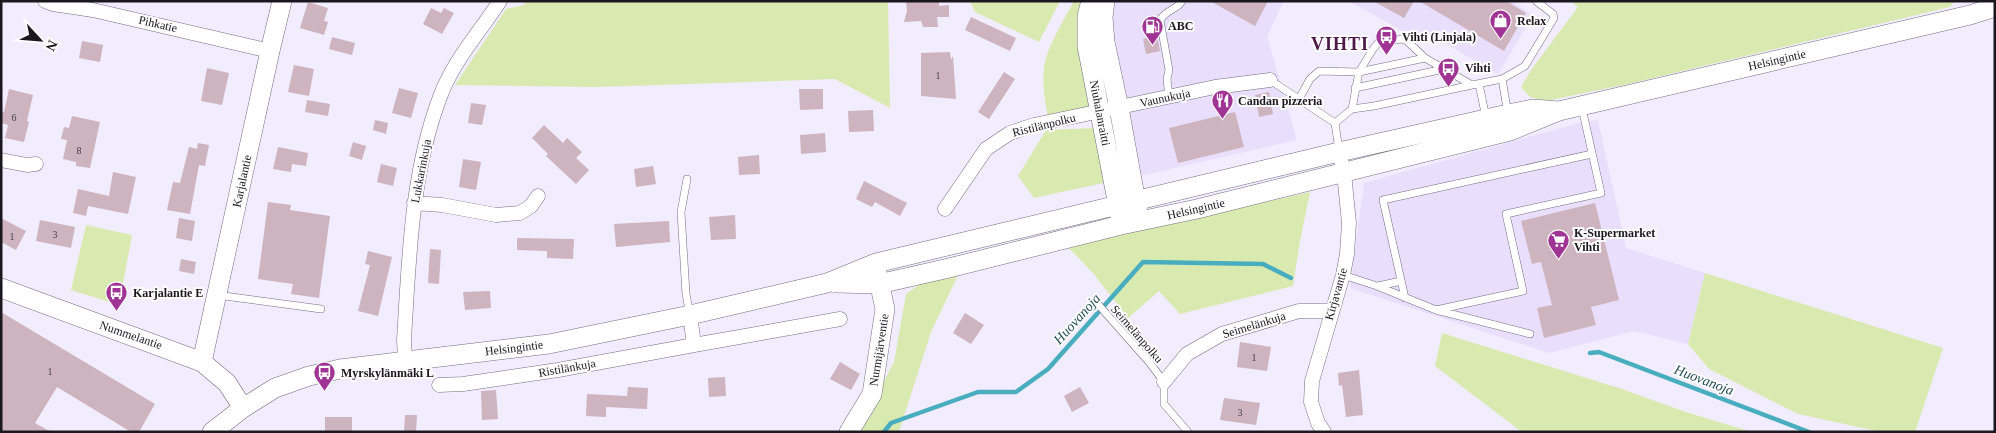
<svg xmlns="http://www.w3.org/2000/svg" width="1996" height="433" font-family="'Times New Roman',serif">
<style>
.built{fill:#e9defc}
.green{fill:#d9eab1}
.lines{fill:none;stroke-linecap:round;stroke-linejoin:round}
.stream{stroke:#49adc0;stroke-width:4.5}
.building{fill:#cdb4be}
.lane-casing{stroke:#746d82;stroke-width:8}
.street-casing{stroke:#746d82;stroke-width:15}
.secondary-casing{stroke:#746d82;stroke-width:20}
.lane{stroke:#fff;stroke-width:7}
.street{stroke:#fff;stroke-width:14}
.secondary{stroke:#fff;stroke-width:19}
.labels{text-anchor:middle;dominant-baseline:central;stroke-width:4;stroke-linejoin:round;paint-order:stroke}
.number-label{font-size:10px;fill:#473e47}
.poi-label{font-size:12px;font-weight:bold;fill:#1a171f;stroke:#fdfdfd;text-anchor:start}
.street-label{font-size:12px;fill:#1a171f;stroke:#fdfdfd}
.water-label{font-size:14px;font-style:italic;fill:#234e57;stroke:#fdfdfd}
.district-label{font-size:18px;font-weight:bold;letter-spacing:1px;fill:#4c1947;stroke:#fdfdfd}
</style>
<rect width="100%" height="100%" fill="#f2ecff"/>
<path class="built" d="M1116,1h168l-17,35 30,104 -158,36 -28,-152z
M1349,1h162l22,14 -35,59 -74,-43 -5,9z
M1598,120l28,128 79,25 -17,71 -54,-13 -85,22 -199,-65 14,-105 215,-60z"/>
<path class="green" d="M526,1h362l2,107 -55,-29 -239,8 -141,-2 51,-76 18,-4z
M970,1h90l-21,41 -64,-30z
M1074,1h9l9,106 -44,11c-3,-17 -6,-32 -4,-50 2,-19 20,-49 30,-67z
M1570,1h385l-5,6 -322,77 -82,17 -16,-4 -9,-10 10,-17 47,-63z
M1095,128l13,54 -74,16 -16,-22 28,-46z
M1310,192l-10,49 -7,45 -113,28 -21,-23 -31,27 -35,-45 -26,-27z
M86,225l46,10 -13,70 -48,-15z
M1705,273l238,75 -28,84h-34l-83,-18 -89,-45 -21,-25z
M958,275l-27,57 -32,100h-42l37,-70 12,-68 25,-18z
M1442,333l180,56 64,23 66,20h-230l-87,-66z"/>
<g class="lines">
<path class="stream" d="M1590,353l9,-1 210,80
M884,432l7,-9 87,-31h38l32,-23 95,-107 120,2 28,14"/>
</g>
<path class="building" d="M906,1h33v5l10,-1v12h-12l1,10h-15l-2,-6 -17,1 3,-11z
M1210,1h58l-13,25z
M1373,1h41l-10,17z
M1419,1h87l20,12 -22,38z
M308,2l20,6 -4,13 4,1 -4,13 -24,-7z
M431,8l10,5 3,-5 10,5 -12,21 -19,-10z
M971,17l45,21 -6,13 -45,-21z
M1157,36l3,15 -14,3 -3,-15z
M332,37l23,6 -3,12 -23,-6z
M82,41l21,4 -3,17 -21,-4z
M950,52l1,8 2,-4 3,43 -35,-3v-43z
M294,65l20,4 -5,27 -21,-4z
M207,68l22,5 -7,32 -21,-4z
M1004,72l11,7 -26,40 -11,-7z
M399,88l19,5 -7,25 -19,-5z
M9,89l24,6 -6,26 2,1 -5,20 -19,-4 3,-13 -7,-2v-12l3,1z
M799,89h24v20l-23,1z
M1269,92l4,22 -14,3 -4,-22z
M307,100l23,4 -2,12 -23,-4z
M471,103l15,2 -4,20 -14,-2z
M873,110l1,21 -25,1 -1,-21z
M1235,112l9,35 -66,16 -9,-35z
M72,116l28,6 -10,46 -14,-2v-4l-13,-3 4,-19 -6,-1 3,-12 5,1z
M375,120l13,3 -2,11 -13,-4z
M544,125l19,18 4,-5 15,14 -6,6 13,12 -13,14 -30,-28 2,-2 -16,-16z
M825,133l1,19 -25,2 -1,-19z
M353,142l13,4 -4,14 -13,-4z
M198,143l11,2 -4,21 -6,-1 -9,49 -23,-4 6,-28 7,1 9,-36 8,2z
M278,147l30,6 -2,13 -14,-2 -1,8 -18,-3z
M759,155l1,19 -21,1 -1,-18z
M463,159l18,3 -5,28 -17,-3z
M381,164l16,4 -4,18 -16,-4z
M653,166l3,18 -20,3 -2,-18z
M113,172l23,5 -8,37 -40,-8 -2,10 -13,-3 5,-24 31,7z
M864,181l43,22 -7,13 -25,-14 -3,5 -16,-8z
M268,202l23,3 -1,5 40,6 -11,82 -28,-4 2,-10 -35,-5z
M1595,203l24,97 -28,7 5,18 -52,13 -7,-30 15,-3 -11,-43 -9,2 -11,-43z
M735,215l1,24 -25,1 -2,-23z
M1,218l25,13 -10,19 -15,-8z
M179,218l16,3 -3,20 -16,-3z
M40,220l35,7 -4,21 -35,-7z
M669,221l1,21 -54,5 -2,-23z
M517,238l57,1 -1,20 -26,-1v-7l-30,-1z
M430,249l11,1 -2,34 -11,-1z
M368,251l24,6 -14,59 -20,-5 12,-46 -5,-1z
M181,259l15,3 -2,12 -15,-3z
M490,291l1,17 -26,2 -2,-18z
M1,312l154,92 -16,28h-8l-74,-45 -22,36 16,9h-50z
M965,313l19,12 -13,19 -18,-11z
M1240,342l31,5 -4,24 -30,-4z
M840,362l20,12 -9,16 -21,-11z
M1359,370l4,45 -17,2 -4,-32 -3,1 -1,-13z
M725,377l1,19 -17,1 -1,-19z
M628,387l20,1 -1,21 -41,-2v10l-20,-1 1,-22 40,2z
M1080,387l9,16 -17,9 -8,-16z
M496,390l2,29 -16,1 -1,-29z
M1224,398l36,5 -4,22 -36,-5z
M405,415h12l-1,17h-12z
M325,417h27v15h-27z"/>
<g class="lines">
<defs>
<path id="lane" d="M1502,79l6,35
M1270,80l65,43 4,27
M1479,84l7,34
M1355,88l89,-19
M1169,97l-2,-18 2,-9 -9,-50c7,-11 17,-10 22,-19
M1299,99l11,-20 9,-8 40,1 14,-23 5,-6 23,-4 6,2 18,17
M1352,109l22,-3 98,-21
M1335,123l17,-14 7,-37 66,-14 47,27 30,-6 23,-13 29,-48 -1,-4 -17,-13
M687,179l-6,33 5,82 4,21
M1343,275l34,11 59,24 94,24
M1378,286l23,-5
M217,295l104,14
M1405,298l-22,-98 209,-46
M1095,301l54,61 15,20v22l24,28
M1436,310l87,-19 -17,-77 95,-21 -19,-85"/>
<path id="street" d="M45,1l8,3 40,6 177,41
M1,160l26,5 9,-1
M414,203l28,2 54,10 24,-2 11,-7 7,-10
M945,209l41,-60 24,-16 24,-8 181,-38 55,-7
M694,345l146,-26
M405,360l-1,-20c5,-80 7,-167 36,-243 13,-36 39,-64 60,-96
M1164,382l23,-28 35,-20 77,-23h32
M439,385l24,-1 95,-14 136,-25 -4,-30
M1324,432l-6,-9 -7,-21 1,-21 31,-106 4,-21 2,-31 -5,-50 -5,-21"/>
<path id="secondary" d="M1091,1l-4,15v30l33,170
M1105,1l-2,16 2,25 14,66 19,105
M836,283l43,1 70,-16 172,-43 76,-16 313,-78 49,-20 411,-96 25,-8
M1,288l201,74 25,21 16,25
M202,362l68,-311 12,-50
M212,432l31,-24 32,-20 34,-12 31,-7 209,-25 141,-29 137,-32 49,-20 463,-111 169,-38 25,-5 26,2
M849,432l23,-38 13,-85 -8,-37"/>
</defs>
<use href="#lane" class="lane-casing"/>
<use href="#street" class="street-casing"/>
<use href="#secondary" class="secondary-casing"/>
<use href="#lane" class="lane"/>
<use href="#street" class="street"/>
<use href="#secondary" class="secondary"/>
</g>
<defs>
<symbol id="shop-pin" viewBox="-11 -11 22 30"><path d="M0 17L-7.5 6A9.5 9.5 0 1 1 7.5 6Z" fill="#a03494" stroke="#fdfdfd"/><path d="M-5-2.5h2.3a2.7 3.5 0 0 1 5.4 0H5L5.5 6h-11ZM-1.5-2.5h3a1.5 2.3 0 0 0-3 0Z" fill="#fff"/></symbol>
<symbol id="fuel-pin" viewBox="-11 -11 22 30"><path d="M0 17L-7.5 6A9.5 9.5 0 1 1 7.5 6Z" fill="#a03494" stroke="#fdfdfd"/><path d="M-5.5-6h7V0h2V4h1.3V-2.5L3-4.5l.8-.8L6-3V5H2.5V1h-1V6h-7ZM-4.2-4.7v3.2H.2V-4.7Z" fill="#fff"/></symbol>
<symbol id="bus-pin" viewBox="-11 -11 22 30"><path d="M0 17L-7.5 6A9.5 9.5 0 1 1 7.5 6Z" fill="#a03494" stroke="#fdfdfd"/><path d="M-5-6H5V4H4V6H2V4H-2V6H-4V4H-5ZM-3.5-4V0h7V-4ZM-3.5 1.2v1.5H-2V1.2ZM2 1.2v1.5H3.5V1.2Z" fill="#fff"/></symbol>
<symbol id="restaurant-pin" viewBox="-11 -11 22 30"><path d="M0 17L-7.5 6A9.5 9.5 0 1 1 7.5 6Z" fill="#a03494" stroke="#fdfdfd"/><path d="M-5-6h1v4h1v-4h1v4h1v-4h1v5L-1.5 .5V6h-2V.5L-5-1ZM5-6V6H3V1.5H1.5Q1.5-4 5-6Z" fill="#fff"/></symbol>
<symbol id="supermarket-pin" viewBox="-11 -11 22 30"><path d="M0 17L-7.5 6A9.5 9.5 0 1 1 7.5 6Z" fill="#a03494" stroke="#fdfdfd"/><path d="M-6-5.5h2.5l.6 2H6L4.5 2H-2.5L-4.4-4H-6ZM-1.5 3.2a1.3 1.3 0 1 0 .1 0ZM3 3.2a1.3 1.3 0 1 0 .1 0Z" fill="#fff"/></symbol>
</defs>
<g fill-rule="evenodd">
<use href="#shop-pin" x="1488" y="8" width="25" height="34"/>
<use href="#fuel-pin" x="1140" y="14" width="25" height="34"/>
<use href="#bus-pin" x="1374" y="24" width="25" height="34"/>
<use href="#bus-pin" x="1436" y="56" width="25" height="34"/>
<use href="#restaurant-pin" x="1210" y="88" width="25" height="34"/>
<use href="#supermarket-pin" x="1546" y="228" width="25" height="34"/>
<use href="#bus-pin" x="104" y="280" width="25" height="34"/>
<use href="#bus-pin" x="312" y="360" width="25" height="34"/>
</g>
<g class="labels">
<g class="number-label">
<text x="938" y="75">1</text>
<text x="14" y="117">6</text>
<text x="79" y="150">8</text>
<text x="55" y="234">3</text>
<text x="12" y="236">1</text>
<text x="1254" y="357">1</text>
<text x="50" y="371">1</text>
<text x="1240" y="412">3</text>
</g>
<g class="poi-label">
<text x="1517" y="21">Relax</text>
<text x="1168" y="26">ABC</text>
<text x="1402" y="37">Vihti (Linjala)</text>
<text x="1465" y="68">Vihti</text>
<text x="1238" y="101">Candan pizzeria</text>
<text x="1574" y="233">K-Supermarket<tspan x="1574" dy="14">Vihti</tspan></text>
<text x="133" y="293">Karjalantie E</text>
<text x="341" y="373">Myrskylänmäki L</text>
</g>
<g class="street-label">
<text transform="translate(158 24) rotate(13)">Pihkatie</text>
<text transform="translate(1777 60) rotate(-13)">Helsingintie</text>
<text transform="translate(1165 98) rotate(-12)">Vaunukuja</text>
<text transform="translate(1100 113) rotate(79)">Niuhalanraitti</text>
<text transform="translate(1044 125) rotate(-14)">Ristilänpolku</text>
<text transform="translate(421 171) rotate(-79)">Lukkarinkuja</text>
<text transform="translate(242 181) rotate(-78)">Karjalantie</text>
<text transform="translate(1196 209) rotate(-13)">Helsingintie</text>
<text transform="translate(1336 294) rotate(-74)">Kirjavantie</text>
<text transform="translate(1254 325) rotate(-17)">Seimelänkuja</text>
<text transform="translate(1137 334) rotate(49)">Seimelänpolku</text>
<text transform="translate(131 335) rotate(19)">Nummelantie</text>
<text transform="translate(514 348) rotate(-7)">Helsingintie</text>
<text transform="translate(879 350) rotate(-81)">Nurmijärventie</text>
<text transform="translate(567 368) rotate(-10)">Ristilänkuja</text>
</g>
<g class="water-label">
<text transform="translate(1077 319) rotate(-48)">Huovanoja</text>
<text transform="translate(1704 380) rotate(21)">Huovanoja</text>
</g>
<g class="district-label">
<text x="1340" y="44">VIHTI</text>
</g>
</g>
<rect width="1996" height="433" fill="none" stroke="#1a171f" stroke-width="5"/>
<g transform="translate(40 40) rotate(116)" stroke="#fdfdfd" stroke-width="4" paint-order="stroke">
<path d="M0-4L9 19L0 12L-9 19Z" fill="#1a171f"/>
<text y="-8" font-size="14" font-weight="bold" text-anchor="middle" fill="#1a171f">N</text>
</g>
</svg>
